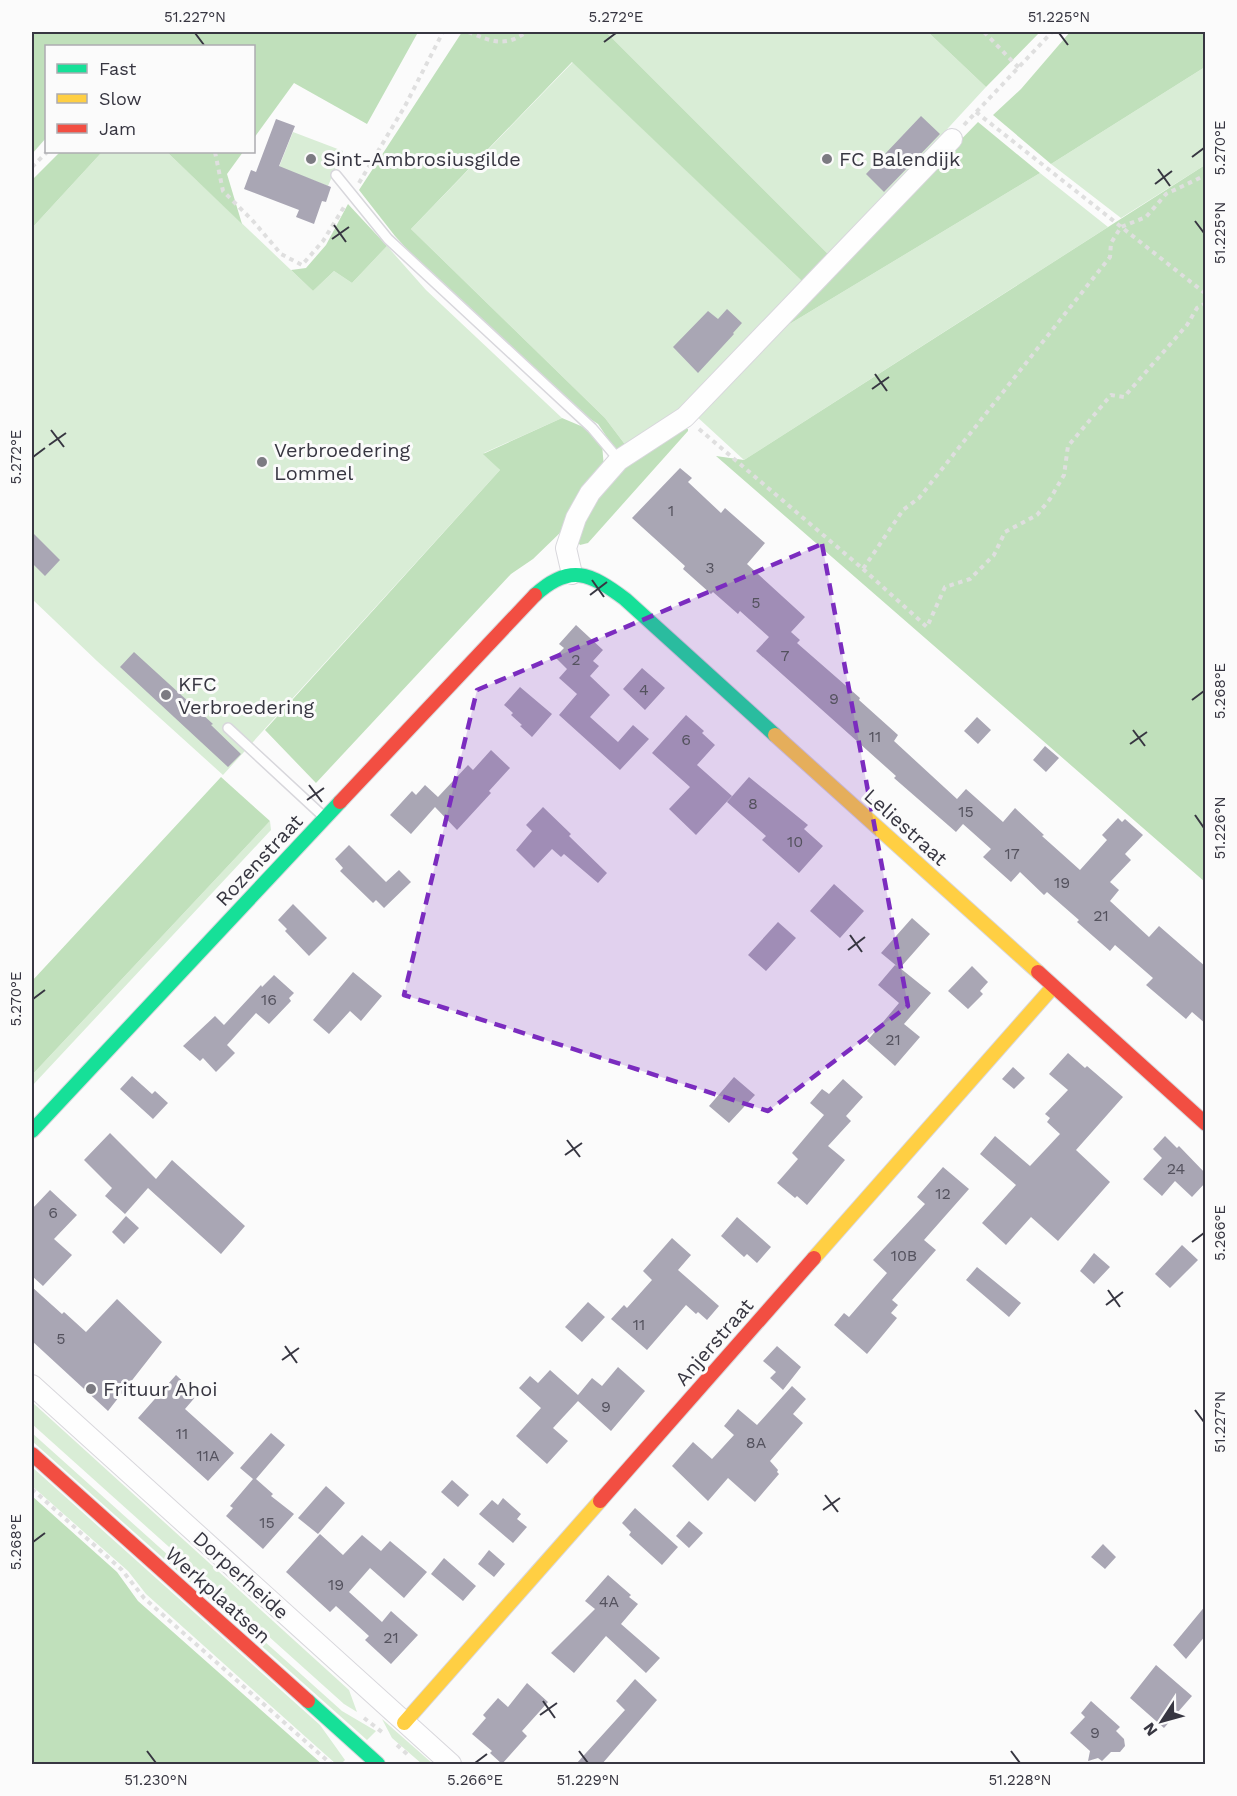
<svg xmlns="http://www.w3.org/2000/svg" width="1237" height="1796" font-family="'Work Sans',sans-serif">
<style>
.green{fill:#d9edd6}
.forest{fill:#c0e0bb}
.building{fill:#a9a6b4}
.lines{fill:none;stroke-linecap:round;stroke-linejoin:round}
.lane-casing{stroke:#d8d7dc;stroke-width:12}
.street-casing{stroke:#d8d7dc;stroke-width:22}
.fast-casing{stroke:#d8d7dc;stroke-width:16}
.slow-casing{stroke:#d8d7dc;stroke-width:16}
.jam-casing{stroke:#d8d7dc;stroke-width:16}
.path{stroke:#dfdfdf;stroke-width:4;stroke-dasharray:4.5 4.5;stroke-linecap:butt}
.lane{stroke:#fefefe;stroke-width:9}
.street{stroke:#fefefe;stroke-width:20}
.fast{stroke:#16e098;stroke-width:14}
.slow{stroke:#ffcf43;stroke-width:14}
.jam{stroke:#f24e42;stroke-width:14}
.marked{fill:#7b2cbf;fill-opacity:0.2;stroke:#7b2cbf;stroke-width:4.5;stroke-dasharray:12 8;stroke-linejoin:round}
.ticks{fill:none;stroke:#373641;stroke-width:2}
.poi-dot{fill:#7c7b82;stroke:#fbfbfb;stroke-width:2}
.labels{text-anchor:middle;dominant-baseline:central;stroke-width:6;stroke-linejoin:round;paint-order:stroke}
.number-label{font-size:16px;fill:#54525e}
.poi-label{font-size:20px;fill:#373641;stroke:#fbfbfb;text-anchor:start}
.street-label{font-size:20px;fill:#373641;stroke:#fbfbfb}
.neatline{fill:none;stroke:#373641;stroke-width:2}
.ticks-label{font-size:15px;text-anchor:middle;fill:#373641}
</style>
<rect width="100%" height="100%" fill="#fbfbfb"/>
<path class="green" d="M606,32h322l58,55 -156,169z
M573,62l231,221 -125,132 -49,36 -25,-33 -194,-189z
M1205,67v98l-84,53 -70,-54z
M293,132l50,19 -15,35 -49,-19z
M102,152h65l146,139 21,-20 18,12 35,-37 39,44 136,128 -78,35 16,17 -277,305 -126,-114 -65,-62v-371z
M1040,173l68,54 -364,233 -49,-45 78,-81z
M270,821l1,9 -239,256v-11z
M32,1402l317,288 8,22 -13,-8 -312,-280z
M32,1433l310,278 34,20 -9,9 -335,-299z
M32,1467l288,258 25,35 -4,4h-5l-190,-170 -18,-23 -96,-85z
M382,1719l51,45h-11l-30,-26z"/>
<path class="forest" d="M32,32h381l4,2 -50,90 -73,-41 -40,55v-92h-208v92l-14,16z
M462,32h144l224,224 -26,27 -232,-221 -161,167 194,189 25,33 -11,4 -21,-31 -38,-25 -89,-80 -76,-83 -36,-46z
M928,32h112l-54,55z
M1070,32h135v35l-154,97 -58,-49 28,-26z
M978,122l62,51 -267,161z
M60,152h42l-70,76v-48z
M167,152h76l-16,22 15,50z
M1205,165v717l-489,-426 28,4z
M348,204l39,42 -35,37 -18,-12 -21,20 -22,-21 15,-2 20,-23z
M562,418l26,11 14,15 2,24 -40,61 -31,30 -22,15 -195,209 -51,-53 235,-260 -17,-16z
M680,426l8,3v2l-100,112 -8,2 -3,-4 15,-43 36,-35z
M221,777l49,44 -238,254v-94z
M32,1496l85,76 21,29 184,163h-290z"/>
<path class="building" d="M921,116l19,18 -56,58 -18,-18z
M276,119l19,7 -16,40 52,21 -5,15 -4,-1 -8,23 -18,-7 3,-7 -55,-21 7,-19 5,2z
M727,309l15,14 -9,10 1,1 -36,39 -25,-26 35,-36 10,8z
M680,468l12,10 -4,4 33,31 4,-5 40,35 -18,21 58,53 -14,15 9,8 -3,3 63,55 -1,2 39,35 -4,6 63,58 9,-10 37,33 12,-14 29,27 -2,1 38,34 27,-30 -5,-5 16,-17 4,4 3,-3 18,16 -18,19 6,6 -21,22 9,8 -9,11 39,36 10,-11 47,41v57l-14,-12 -6,7 -40,-34 7,-7 -38,-33 -5,6 -33,-29 2,-2 -32,-28 -3,3 -24,-23 -9,10 -28,-25 8,-8 -28,-25 -7,8 -62,-54 2,-2 -140,-125 13,-14 -29,-26 -2,3 -25,-22 -2,2 -28,-25 2,-3 -53,-48z
M32,532l28,28 -15,16 -13,-13z
M576,625l27,25 -10,11 6,5 -9,10 20,19 -20,22 28,25 15,-17 16,14 -29,31 -61,-55 18,-21 -18,-16 8,-9 -12,-12 9,-9 -5,-4z
M134,652l79,72 -2,1 30,29 -13,13 -108,-100z
M642,668l23,20 -20,22 -22,-21z
M520,687l32,27 -20,23 -12,-11 2,-1 -11,-10 2,-2 -9,-8z
M686,715l18,16 -2,2 13,12 -18,20 35,31 -36,39 -27,-26 21,-22 -38,-34z
M977,717l14,13 -13,14 -14,-13z
M1045,746l14,12 -13,14 -13,-12z
M491,750l19,18 -21,23 2,2 -34,37 -22,-23 -24,27 -21,-19 22,-24 4,4 9,-10 13,12 30,-32 5,5z
M749,777l59,48 -4,4 19,17 -24,27 -37,-33 4,-4 -39,-34z
M543,807l28,27 -2,2 38,37 -9,10 -34,-29 -3,3 -9,-8 -18,19 -18,-18 16,-19 -6,-6z
M349,845l37,37 13,-12 12,12 -27,26 -8,-8 -3,3 -33,-32 3,-3 -8,-9z
M834,884l30,27 -24,27 -30,-27z
M293,904l34,34 -18,18 -24,-25 2,-2 -9,-9z
M912,918l18,16 -30,34 31,25 -27,31 16,13 -25,29 -28,-25 32,-38 -21,-18 17,-20 3,2 -17,-14z
M778,922l18,16 -30,33 -18,-16z
M972,966l16,16 -8,9 3,3 -15,15 -20,-18z
M353,972l29,24 -21,25 -11,-10 -21,23 -16,-14z
M274,975l20,18 -5,5 2,3 -22,23 -13,-11 -29,32 8,8 -19,19 -13,-14 -3,3 -17,-15 32,-30 9,9 37,-40 1,2z
M1068,1053l17,15 2,-2 36,31 -47,53 34,32 -52,59 -27,-24 -25,28 -24,-22 34,-38 -36,-31 15,-18 35,30 30,-32 -13,-12 3,-4 -5,-4 23,-24 -19,-16z
M1013,1067l12,11 -11,11 -12,-10z
M132,1076l20,18 3,-3 13,12 -15,16 -33,-30z
M734,1077l21,18 -26,28 -20,-17z
M843,1079l20,18 -17,19 5,5 -23,25 17,14 -38,45 -10,-9 -2,2 -18,-15 21,-24 -6,-6 32,-38 -14,-12 12,-14 7,5z
M110,1133l46,46 16,-19 73,66 -24,28 -73,-66 -23,26 -20,-18 7,-8 -28,-28z
M1165,1136l12,12 2,-2 27,28v8l-14,15 -17,-16 -13,15 -19,-17 19,-21 -9,-9z
M943,1167l26,22 -45,51 12,10 -44,50 6,5 -7,8 6,5 -30,36 -33,-29 10,-12 5,4 38,-44 -14,-13 52,-56 -8,-7z
M50,1190l27,25 -23,24 18,16 -29,31 -11,-10v-67z
M126,1216l13,12 -15,16 -12,-12z
M737,1217l34,30 -14,16 -10,-9 -3,3 -23,-21z
M672,1238l19,17 -13,15 41,36 -12,14 -9,-8 -2,2 -10,-9 -39,45 -36,-31 13,-14 3,3 25,-28 -9,-9z
M1182,1245l16,15 -28,28 -15,-14z
M1094,1253l16,14 -16,17 -14,-13z
M977,1267l44,36 -12,14 -43,-37z
M32,1287l30,27 2,-2 22,20 31,-33 45,43 -54,69 -76,-70z
M588,1302l17,15 -23,25 -17,-15z
M777,1346l24,21 -18,23 -13,-12 6,-6 -13,-11z
M618,1367l27,24 -34,40 -33,-30 -25,27 15,13 -21,23 -31,-28 25,-28 -22,-20 11,-12 8,7 12,-13 28,25 14,-17 10,8z
M176,1375l21,20 -12,14 49,44 -26,28 -70,-63z
M792,1386l14,13 -13,15 10,9 -33,38 8,9 -1,2 2,2 -24,28 -27,-24 -20,23 -36,-35 21,-24 19,17 22,-24 -10,-9 14,-17 19,16z
M271,1433l14,12 -29,34 17,15 -2,2 23,18 -31,35 -37,-33 7,-8 -3,-2 23,-27 -13,-11z
M452,1480l17,15 -11,12 -17,-15z
M326,1486l19,17 -27,31 -20,-16z
M503,1498l18,16 -4,5 10,8 -14,16 -34,-29 13,-14 6,5z
M635,1508l43,39 -16,18 -33,-30 2,-3 -9,-9z
M689,1521l14,12 -14,15 -13,-12z
M320,1534l23,21 19,-20 19,16 9,-10 37,31 -23,26 -34,-30 -21,24 33,30 9,-11 27,24 -27,29 -26,-24 4,-4 -33,-30 -6,6 -44,-40z
M1103,1544l13,13 -11,12 -14,-12z
M489,1550l16,14 -11,13 -16,-13z
M444,1558l32,28 -13,15 -32,-27z
M608,1575l23,20 -2,2 9,7 -17,20 39,34 -14,15 -40,-37 -32,37 -23,-20 44,-44 -10,-8z
M1206,1605v30l-20,24 -13,-14z
M1156,1665l36,31 -28,32 -34,-30z
M635,1679l22,21 -55,64h-26l49,-54 -9,-9z
M527,1683l21,19 -26,29 5,5 -25,28 -12,-11 2,-2 -20,-17 14,-16 -3,-3 15,-17 10,9z
M1091,1701l29,26 -4,4 8,8 1,7 -5,6h-9l-9,9 -4,-3 -10,3 2,-10 -20,-18 15,-16 -4,-4z"/>
<g class="lines">
<defs>
<path id="lane" d="M336,175l52,64 204,189 27,32
M228,728l95,88"/>
<path id="street" d="M572,574l-6,-26 10,-30 14,-25 29,-33 66,-43 267,-278
M32,1385l419,379"/>
<path id="fast" d="M535,595c35,-32 55,-22 90,4l150,136
M32,1131l308,-329
M308,1701l70,63"/>
<path id="slow" d="M775,735l263,237
M814,1258l239,-271
M404,1723l196,-222"/>
<path id="jam" d="M340,802l195,-207
M1038,972l168,152
M32,1454l276,247
M600,1501l214,-243"/>
</defs>
<use href="#lane" class="lane-casing"/>
<use href="#street" class="street-casing"/>
<use href="#fast" class="fast-casing"/>
<use href="#slow" class="slow-casing"/>
<use href="#jam" class="jam-casing"/>
<path class="path" d="M468,32c23,9 37,16 58,0
M984,32l35,36
M976,112l230,182
M964,125l88,-93
M215,152l8,39 30,30 28,33 21,11 21,-24 21,-34
M32,167l15,-15
M359,183l46,-77 38,-74
M699,429l164,140 40,-59 16,-12 191,-241 1,-14 10,-16 25,-10 20,-23 40,-19
M863,569l64,58 18,-40 25,-8 24,-24 11,-23 32,-17 13,-16 14,-24 4,-29 43,-51 13,2 63,-72 10,-17 9,-5
M32,1489l90,81 22,28 187,166
M364,1718l18,14
M397,1745l12,11"/>
<use href="#lane" class="lane"/>
<use href="#street" class="street"/>
<use href="#fast" class="fast"/>
<use href="#slow" class="slow"/>
<use href="#jam" class="jam"/>
</g>
<path class="marked" d="M822,544l86,462 -140,105 -364,-116 73,-305z"/>
<path class="ticks" d="M195,33l9,12M1059,33l9,12M604,42l12,-9M1192,157l12,-9M1158,169l12,17M1155,184l17,-13M1195,221l9,12M334,225l12,17M332,239l17,-12M875,374l12,17M872,389l17,-12M51,430l13,17M49,445l17,-12M33,457l12,-9M592,580l12,17M590,595l17,-13M1192,700l12,-9M1133,730l12,16M1130,744l17,-12M309,785l13,17M307,800l17,-12M1195,815l9,13M850,935l12,17M848,950l17,-13M33,999l12,-9M567,1140l13,17M565,1155l17,-12M1192,1242l12,-9M1108,1290l12,17M1106,1305l17,-13M285,1346l12,17M282,1360l17,-12M1195,1410l9,12M825,1495l13,17M823,1510l17,-12M33,1542l12,-9M543,1701l12,17M540,1715l17,-12M147,1751l9,12M579,1751l9,12M1011,1751l9,12M475,1763l12,-9"/>
<g class="poi-dot">
<circle cx="311" cy="159" r="6"/>
<circle cx="827" cy="159" r="6"/>
<circle cx="262" cy="462" r="6"/>
<circle cx="166" cy="695" r="6"/>
<circle cx="91" cy="1389" r="6"/>
</g>
<g class="labels">
<g class="number-label">
<text x="671" y="510">1</text>
<text x="710" y="567">3</text>
<text x="756" y="602">5</text>
<text x="785" y="655">7</text>
<text x="576" y="659">2</text>
<text x="644" y="689">4</text>
<text x="834" y="698">9</text>
<text x="875" y="736">11</text>
<text x="686" y="739">6</text>
<text x="753" y="803">8</text>
<text x="966" y="811">15</text>
<text x="795" y="841">10</text>
<text x="1012" y="853">17</text>
<text x="1062" y="882">19</text>
<text x="1101" y="915">21</text>
<text x="269" y="999">16</text>
<text x="893" y="1039">21</text>
<text x="1176" y="1168">24</text>
<text x="943" y="1193">12</text>
<text x="53" y="1212">6</text>
<text x="904" y="1255">10B</text>
<text x="639" y="1324">11</text>
<text x="61" y="1338">5</text>
<text x="606" y="1406">9</text>
<text x="182" y="1433">11</text>
<text x="756" y="1442">8A</text>
<text x="208" y="1455">11A</text>
<text x="267" y="1522">15</text>
<text x="336" y="1584">19</text>
<text x="609" y="1601">4A</text>
<text x="391" y="1637">21</text>
<text x="1095" y="1732">9</text>
</g>
<g class="poi-label">
<text x="323" y="159">Sint-Ambrosiusgilde</text>
<text x="839" y="159">FC Balendijk</text>
<text x="274" y="450">Verbroedering<tspan x="274" dy="23">Lommel</tspan></text>
<text x="178" y="684">KFC<tspan x="178" dy="23">Verbroedering</tspan></text>
<text x="103" y="1389">Frituur Ahoi</text>
</g>
<g class="street-label">
<text transform="translate(906 827) rotate(42)">Leliestraat</text>
<text transform="translate(259 860) rotate(-47)">Rozenstraat</text>
<text transform="translate(714 1342) rotate(-49)">Anjerstraat</text>
<text transform="translate(241 1575) rotate(42)">Dorperheide</text>
<text transform="translate(218 1595) rotate(42)">Werkplaatsen</text>
</g>
</g>
<rect width="1237" height="1796" fill="none" stroke="#fbfbfb" stroke-width="66"/>
<rect x="45" y="45" width="210" height="108" fill="#fbfbfb" stroke="#adacb1" stroke-width="1.5"/>
<rect x="57" y="64" width="30" height="9" fill="#16e098" stroke="#adacb1" stroke-width="1.5"/>
<text x="99" y="75" font-size="18" fill="#373641">Fast</text>
<rect x="57" y="94" width="30" height="9" fill="#ffcf43" stroke="#adacb1" stroke-width="1.5"/>
<text x="99" y="105" font-size="18" fill="#373641">Slow</text>
<rect x="57" y="124" width="30" height="9" fill="#f24e42" stroke="#adacb1" stroke-width="1.5"/>
<text x="99" y="135" font-size="18" fill="#373641">Jam</text>
<g transform="translate(1162 1721) rotate(234)" stroke="#fbfbfb" stroke-width="4.5" paint-order="stroke">
<path d="M0-4.5L10 22L0 15L-10 22Z" fill="#373641"/>
<text y="-9" font-size="16" font-weight="bold" text-anchor="middle" fill="#373641">N</text>
</g>
<rect x="33" y="33" width="1171" height="1730" class="neatline"/>
<g class="ticks-label">
<text x="195" y="22">51.227°N</text>
<text x="616" y="22">5.272°E</text>
<text x="1059" y="22">51.225°N</text>
<text transform="translate(1220 148) rotate(-90)" y="5">5.270°E</text>
<text transform="translate(1220 233) rotate(-90)" y="5">51.225°N</text>
<text transform="translate(16 457) rotate(-90)" y="5">5.272°E</text>
<text transform="translate(1220 691) rotate(-90)" y="5">5.268°E</text>
<text transform="translate(1220 828) rotate(-90)" y="5">51.226°N</text>
<text transform="translate(16 999) rotate(-90)" y="5">5.270°E</text>
<text transform="translate(1220 1233) rotate(-90)" y="5">5.266°E</text>
<text transform="translate(1220 1422) rotate(-90)" y="5">51.227°N</text>
<text transform="translate(16 1542) rotate(-90)" y="5">5.268°E</text>
<text x="156" y="1785">51.230°N</text>
<text x="475" y="1785">5.266°E</text>
<text x="588" y="1785">51.229°N</text>
<text x="1020" y="1785">51.228°N</text>
</g>
</svg>
